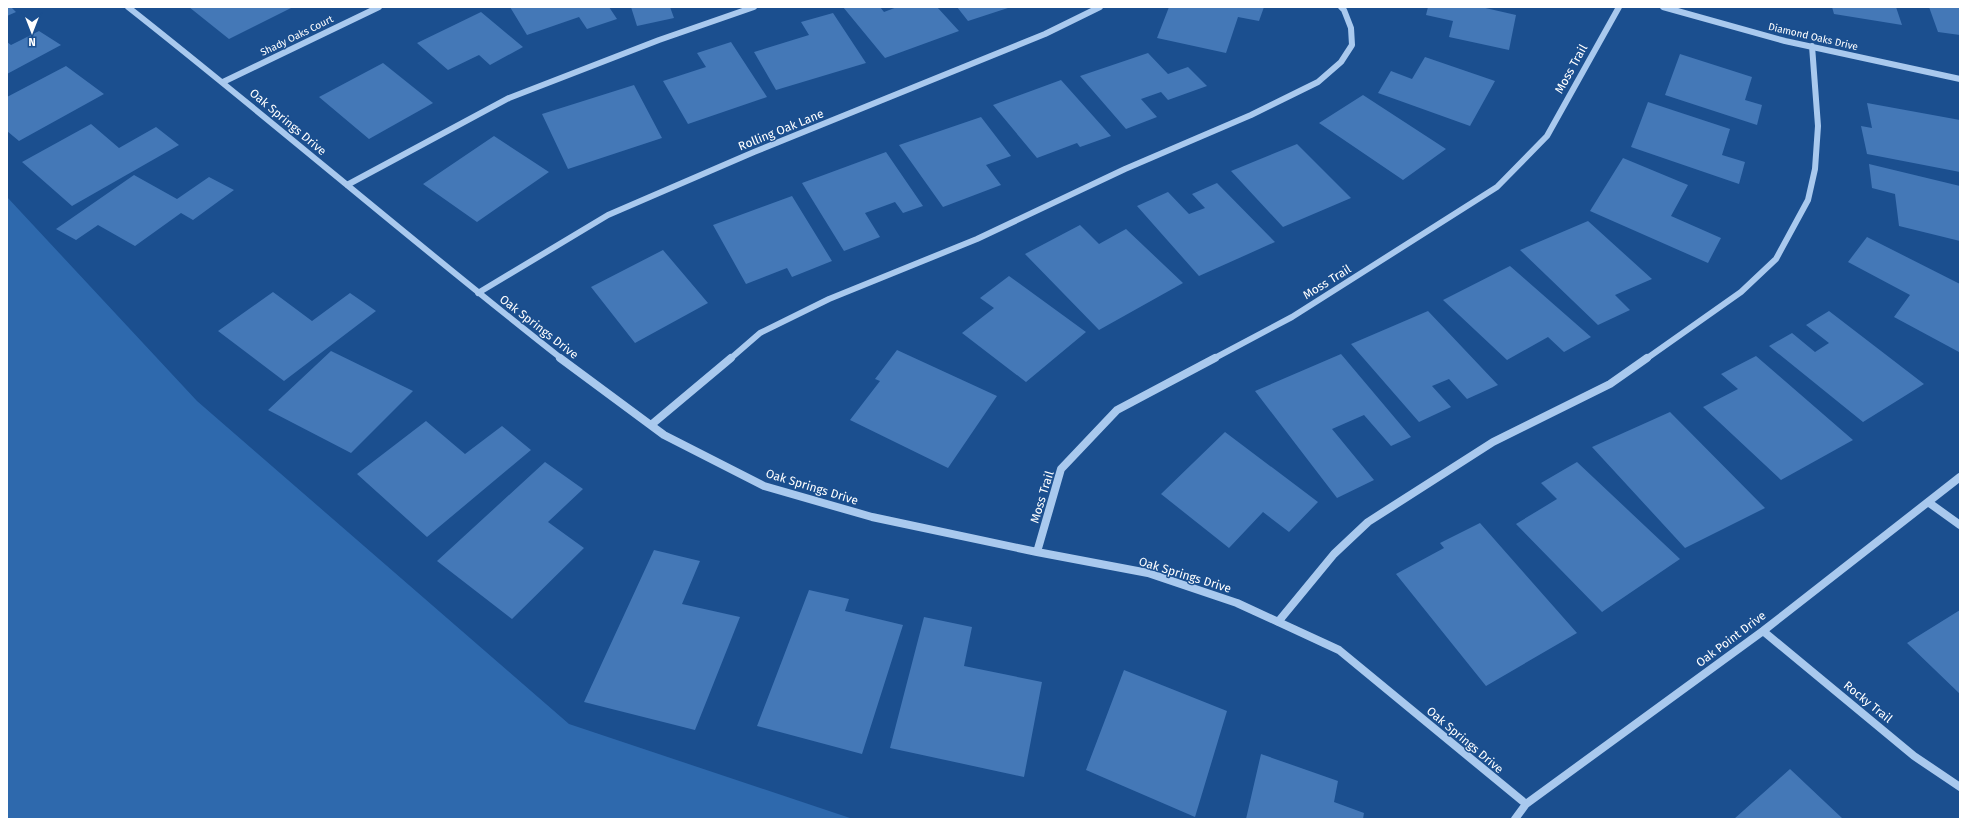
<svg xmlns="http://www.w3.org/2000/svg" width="1967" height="826" font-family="'Fira Sans',sans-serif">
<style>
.green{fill:#2e69ad}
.building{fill:#4478b7}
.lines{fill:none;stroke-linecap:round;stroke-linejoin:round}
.minor-far1{stroke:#a9c9ee;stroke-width:6}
.minor{stroke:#a9c9ee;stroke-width:8}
.labels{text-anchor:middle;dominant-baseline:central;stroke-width:3;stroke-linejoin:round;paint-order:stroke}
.far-street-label{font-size:10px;fill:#fff;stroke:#1b4f8f}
.street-label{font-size:12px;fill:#fff;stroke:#1b4f8f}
</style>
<rect width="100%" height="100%" fill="#1b4f8f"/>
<path class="green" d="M7,197l190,204 372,323 284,95h-846z"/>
<path class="building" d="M7,7h4l5,5 -9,4z
M189,7h104l-64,32z
M510,7h99l8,12 -30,10 -8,-12 -52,18z
M631,7h39l4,11 -37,8z
M843,7h37l4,5 13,-5h40l22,24 -74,27z
M957,7h54l-43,14z
M1169,7h95l-5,14 -21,-4 -12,36 -69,-15z
M1428,7h53l35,8 -7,35 -60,-13 4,-16 -27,-6z
M1832,7h64l6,18 -68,-11z
M1929,7h31v28l-22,-3z
M481,12l42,35 -33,18 -11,-10 -31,15 -31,-27z
M833,13l33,50 -90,27 -22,-38 55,-17 -8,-13z
M39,31l22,14 -54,29v-32l4,3z
M731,42l36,55 -79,27 -25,-43 43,-14 -9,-14z
M1148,53l20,21 20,-7 19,19 -39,14 -7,-8 -20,7 16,18 -31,12 -46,-53z
M1680,54l72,23 -7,23 17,5 -5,20 -92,-30z
M1425,57l70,24 -25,45 -92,-33 13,-22 21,8z
M383,63l50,40 -64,36 -50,-42z
M66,66l38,28 -85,47 -12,-10v-34z
M1061,80l50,56 -31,11 -3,-4 -40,15 -44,-53z
M634,85l28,53 -94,31 -26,-55z
M1363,95l83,54 -43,31 -84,-57z
M1648,102l82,27 -8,26 23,7 -6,22 -108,-37z
M1867,103l93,17v52l-93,-18 -6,-28 11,2z
M981,117l30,39 -25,9 15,20 -58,22 -44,-62z
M91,124l28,24 37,-21 23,18 -107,61 -50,-44z
M494,136l55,36 -72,50 -54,-38z
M1297,144l54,54 -68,29 -52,-56z
M886,152l37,54 -20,7 -8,-11 -30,11 15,24 -36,14 -42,-68z
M1623,158l65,27 -17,31 50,22 -13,25 -118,-52z
M1869,164l91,22v55l-61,-15 -4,-32 -23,-6z
M134,175l43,24 32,-22 25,13 -41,30 -12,-7 -46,33 -37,-21 -22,15 -20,-11z
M1217,183l58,59 -76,34 -62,-70 31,-14 21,22 16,-6 -13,-14z
M792,196l40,65 -40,16 -5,-9 -41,16 -33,-59z
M1588,221l64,58 -37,16 15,15 -32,15 -78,-75z
M1080,225l19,19 27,-15 57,54 -84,47 -74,-76z
M1867,237l93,47 -1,68 -65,-35 16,-22 -62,-33z
M663,250l45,53 -73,40 -44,-56z
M1510,266l81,71 -27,15 -16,-15 -41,23 -64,-60z
M1009,276l77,56 -60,50 -64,-49 32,-25 -14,-10z
M273,292l39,29 38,-28 26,18 -92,70 -66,-50z
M1428,311l70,74 -31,14 -18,-20 -17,7 19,21 -32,15 -68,-78z
M1829,311l95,73 -61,38 -94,-76 23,-13 23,19 14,-9 -23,-18z
M897,350l100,46 -49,72 -98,-48 30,-39 -5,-2z
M331,351l82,40 -62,62 -83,-43z
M1341,354l70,83 -20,9 -27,-31 -32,14 42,51 -37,18 -82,-107z
M1756,356l97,84 -72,40 -78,-73 35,-18 -17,-15z
M1670,412l95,96 -80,40 -93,-101z
M426,421l39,33 37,-28 29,24 -104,87 -70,-63z
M1225,432l93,70 -29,30 -26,-20 -34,36 -68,-54z
M545,462l38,27 -35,33 36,26 -72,71 -75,-58z
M1577,462l103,97 -78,53 -86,-88 41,-25 -16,-16z
M1480,523l97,110 -91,53 -90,-112 48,-26 -4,-5z
M654,550l46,11 -18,43 58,13 -45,113 -111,-28z
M809,590l40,9 -4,12 58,14 -41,129 -105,-28z
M1960,610v84l-53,-51z
M924,617l48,10 -8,39 78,16 -18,95 -134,-29z
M1124,670l103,41 -32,106 -109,-47z
M1261,754l77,27 -4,21 30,11 -1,6h-117z
M1790,769l53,50h-109z"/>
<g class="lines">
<path class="minor-far1" d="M128,7c146,115 287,237 434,352
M1663,7l122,34 175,38
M223,82l156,-75
M347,185l162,-87 150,-58 95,-33
M478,293l130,-78 146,-63 291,-118 55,-27
M730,359l30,-26 69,-34 148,-60 148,-70 126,-54 67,-33 23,-20 11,-17 -1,-17 -7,-18 -3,-3
M1213,359l79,-42 205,-130 50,-51 72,-129
M1646,359l95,-67 35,-33 32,-59 7,-31 3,-43 -6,-80"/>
<path class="minor" d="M560,358l104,77 100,51 108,31 165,35 111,21 89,30 102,47 187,154
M651,425l80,-67
M1928,502l32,23
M1037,552l24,-83 56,-59 98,-52
M1278,622l56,-68 34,-32 125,-80 117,-58 37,-26
M1763,631l151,125 46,31
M1515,819l11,-15 237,-173 197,-154"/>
</g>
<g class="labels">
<g class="far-street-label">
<text transform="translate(297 36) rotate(-26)">Shady Oaks Court</text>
<text transform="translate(1813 37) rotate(13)">Diamond Oaks Drive</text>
</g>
<g class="street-label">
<text transform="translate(1571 69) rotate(-61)">Moss Trail</text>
<text transform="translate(288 122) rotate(40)">Oak Springs Drive</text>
<text transform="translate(781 130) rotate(-22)">Rolling Oak Lane</text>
<text transform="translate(1327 282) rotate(-32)">Moss Trail</text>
<text transform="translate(539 327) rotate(38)">Oak Springs Drive</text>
<text transform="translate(812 487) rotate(17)">Oak Springs Drive</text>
<text transform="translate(1042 497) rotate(-73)">Moss Trail</text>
<text transform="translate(1185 575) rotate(17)">Oak Springs Drive</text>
<text transform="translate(1731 639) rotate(-37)">Oak Point Drive</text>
<text transform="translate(1868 702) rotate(39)">Rocky Trail</text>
<text transform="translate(1465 740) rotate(40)">Oak Springs Drive</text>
</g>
</g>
<rect width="1967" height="826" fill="none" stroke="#ffffff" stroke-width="16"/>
<g transform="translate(32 32) rotate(180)" stroke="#1b4f8f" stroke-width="3" paint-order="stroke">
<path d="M0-3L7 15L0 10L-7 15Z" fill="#ffffff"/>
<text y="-6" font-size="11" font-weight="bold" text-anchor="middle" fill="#ffffff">N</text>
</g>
</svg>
